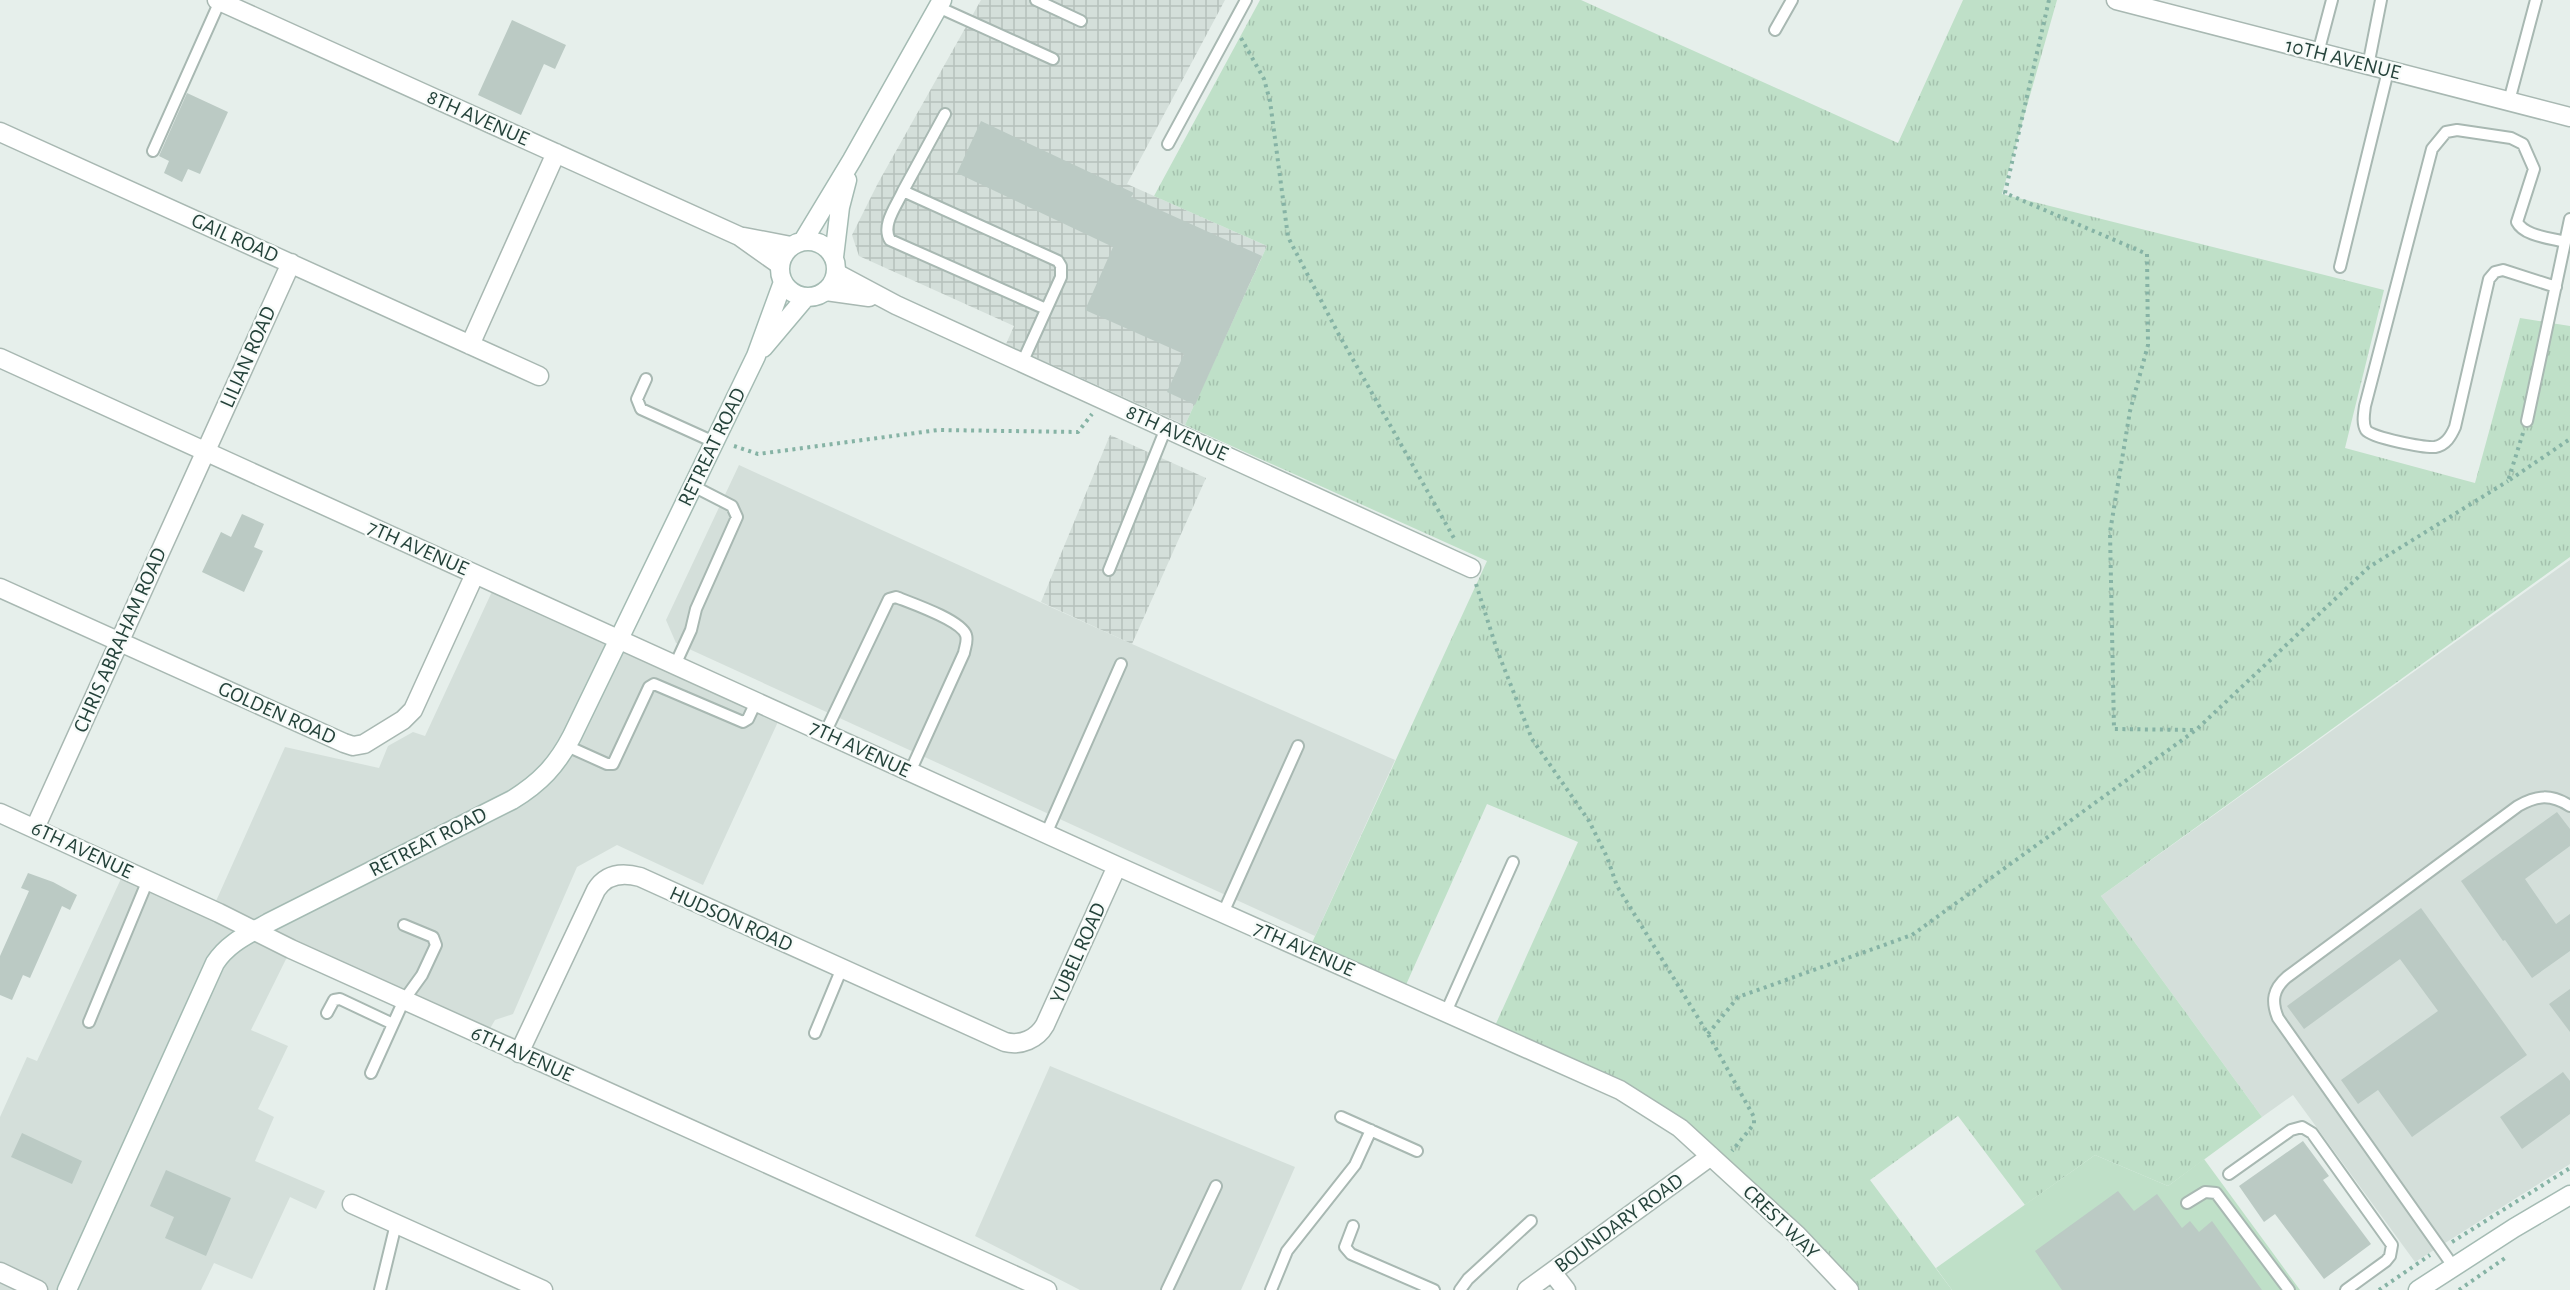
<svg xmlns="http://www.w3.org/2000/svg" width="2570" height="1290" font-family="'Alegreya Sans',sans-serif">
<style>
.built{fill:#d4dfda}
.industrial{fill:url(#industrial-grid)}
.grass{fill:url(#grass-tufts)}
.pitch{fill:#bfe0c8}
.building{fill:#bbcac4}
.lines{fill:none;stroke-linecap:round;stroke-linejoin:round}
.service-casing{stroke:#a8b8b2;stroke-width:14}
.minor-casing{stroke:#a8b8b2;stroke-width:21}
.secondary-casing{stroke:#a4bbb3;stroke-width:21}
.path{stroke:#86b3a5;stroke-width:4;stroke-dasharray:3 4.5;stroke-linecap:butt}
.service{stroke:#fff;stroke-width:10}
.minor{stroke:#fff;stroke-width:18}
.secondary{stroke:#fff;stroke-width:18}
.labels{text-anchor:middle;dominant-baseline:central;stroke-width:4.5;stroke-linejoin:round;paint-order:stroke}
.street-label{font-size:21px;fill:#24423a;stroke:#f7fbf9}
</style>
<defs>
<pattern id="industrial-grid" width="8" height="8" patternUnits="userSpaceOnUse" patternTransform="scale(1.5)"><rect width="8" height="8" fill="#d4dfda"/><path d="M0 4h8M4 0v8" fill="none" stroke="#b6c1bc"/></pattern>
<pattern id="grass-tufts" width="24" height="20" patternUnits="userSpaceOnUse" patternTransform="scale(1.5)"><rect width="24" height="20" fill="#bfe0c8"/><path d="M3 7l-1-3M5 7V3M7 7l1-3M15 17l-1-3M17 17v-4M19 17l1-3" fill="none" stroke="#a4c1ad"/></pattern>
</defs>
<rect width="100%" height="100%" fill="#e6efeb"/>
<path class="built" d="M739,465l393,179 263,116 -80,176 -639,-293 -10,-23z
M2570,560v604l-155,98 -122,-167 -31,22 -161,-221z
M496,583l286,130 -79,172 -86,-40 -40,22 -64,147 -18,6 -10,17 -194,-88 -40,81 37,16 -30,63 16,8 -19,44 70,30 -9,18 -26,-12 -38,82 -38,-16 -13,27h-201v-173l27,-60 10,4 88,-191 87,40 73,-163 94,21 9,-22 25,-14 12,4z
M1050,1066l245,101 -54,123h-161l-105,-54z"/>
<path class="industrial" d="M981,0h244l-98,184 140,62 -82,179 -179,-81 8,-18 -155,-70 -7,-21 26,-52z
M1110,435l96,43 -74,166 -91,-42z"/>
<path class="grass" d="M1260,0h321l317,143 65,-143h94l-55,194 382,96 -39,158 130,35 45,-165 50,8v231l-469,339 161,221 -94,69 -73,-31 -70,50 -67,-89 -88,64 82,110h-95l-175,-164 -188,-98 84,-186 -91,-38 -82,183 -94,-42 176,-384 -302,-136 82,-179 -113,-50z"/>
<path class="pitch" d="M2095,1155l73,31 36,-27 96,131h-348l-16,-22z"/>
<path class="building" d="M512,20l54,25 -11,24 -11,-5 -23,51 -43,-20z
M187,93l41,19 -28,62 -12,-5 -6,13 -18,-9 5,-12 -10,-5z
M981,121l153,72 -3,4 131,59 -67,149 -28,-13 17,-38 -99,-44 28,-63 -156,-74z
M242,514l22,10 -10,23 9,4 -19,41 -42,-20 19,-40 10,5z
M2557,812l13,17v17l-45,33 31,45 14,-10v37l-38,27 -27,-38 -2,1 -42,-60z
M28,873l25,9 24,13 -7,15 -8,-4 -32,72 -7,-3 -11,25 -12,-5v-39l29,-65 -8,-3z
M2421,908l106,147 -115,82 -34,-47 -20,14 -17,-24 97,-69 -38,-52 -96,70 -17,-23z
M2570,989v43l-21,-28z
M2563,1072l7,9v33l-48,35 -22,-32z
M22,1133l60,28 -10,23 -61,-27z
M2303,1141l26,35 -6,4 48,64 -47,35 -49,-65 -11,8 -25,-36z
M166,1170l65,28 -25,58 -41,-18 9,-21 -24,-11z
M2118,1191l16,20 23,-17 25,34 8,-7 9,11 13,-11 50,69h-200l-27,-39z"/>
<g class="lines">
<defs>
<path id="service" d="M1036,0l45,21
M938,7l115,52
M1775,30l17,-30
M2318,53l14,-53
M2368,66l13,-66
M2509,101l27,-101
M1168,144l78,-144
M153,151l67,-150
M903,191l42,-77
M2340,267l48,-196
M2556,287l-53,-17 -8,2 -6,7 -34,148c-4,9 -9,18 -20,20 -10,1 -63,-9 -69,-17 -4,-7 -2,-16 -1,-24l67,-257 14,-17 11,-2 54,8 12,6 11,25 -17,53c7,14 34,16 48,20
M1022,363l39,-86v-11l-3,-5 -155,-70c-6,14 -22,34 -13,49l156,69
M646,379l-9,20 4,10 73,33
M2527,421l43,-202
M1109,570l57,-142
M675,665l16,-35 5,-21 41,-92 -5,-11 -39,-20
M825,733l64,-134 7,-2c15,6 65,23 70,38 2,6 -1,12 -2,18l-54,119
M567,746l40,18h6l36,-77 5,-3 89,38 5,-3 8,-17
M1046,834l75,-170
M1223,913l75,-167
M1446,1012l67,-150
M327,1013l7,-13 6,-1 53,25
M89,1022l59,-142
M815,1033l27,-65
M371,1073l33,-73 18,-25 14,-30 -3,-8 -29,-12
M1341,1117l76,34
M2229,1174l62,-44 11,-3 10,6 80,112 -2,11 -4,5 -40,29
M2187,1203l18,-11 11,1 73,97
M1353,1226l-8,21 6,7 83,36
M2453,1266l-175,-248c-7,-17 -5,-29 9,-41l231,-171c19,-11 33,-12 52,0
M380,1290l16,-66
M1167,1290l49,-104
M1271,1290l16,-39 68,-86 16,-35
M1460,1290l8,-11 63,-58"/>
<path id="minor" d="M217,0l522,236 41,29
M2116,0l454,117
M0,132l539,244
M744,237l47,9
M836,273l60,32 575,263
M826,291l43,6
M470,345l86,-192
M0,358l1117,508 503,224 60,38 117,107 52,55
M0,588l344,155 9,3 11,-2 39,-24 10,-10 62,-136
M0,813l219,100 72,36 756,341
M35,828l256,-565
M519,1053l77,-163c10,-16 26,-18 44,-13l365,165c16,4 32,-3 40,-17l72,-159
M352,1204l191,86
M0,1272l38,18
M1552,1272l14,18
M1527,1290l184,-134"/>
<path id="secondary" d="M803,241l49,-81 90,-160
M780 269a28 28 0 1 1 56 0a28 28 0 1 1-56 0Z
M834,257l6,-50 7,-27
M763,348l43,-51
M67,1290l148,-327c13,-20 32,-28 53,-40l244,-123c28,-17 45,-35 60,-64l184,-380 27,-74
M2418,1290l96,-62 56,-33"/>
</defs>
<use href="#service" class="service-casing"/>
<use href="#minor" class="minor-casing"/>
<use href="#secondary" class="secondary-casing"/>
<path class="path" d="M2049,0l-44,193 142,61 1,91 -18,66 -20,121 4,197 81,1
M1241,38l23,41 6,22 18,136 50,96 117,207
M2523,433l-15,48 62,-42
M734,446l24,8 180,-24 140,2 14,-18
M1476,584l21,66 35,89 57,82 18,36 10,29 91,148 46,83v7l-22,27
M1708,1034l30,-37 174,-62 284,-205 173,-163 139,-86
M2452,1242l118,-74
M2379,1290l51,-35
M2459,1290l46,-32"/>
<use href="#service" class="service"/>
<use href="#minor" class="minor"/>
<use href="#secondary" class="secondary"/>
</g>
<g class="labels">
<g class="street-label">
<text transform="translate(2343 59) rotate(14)">10TH AVENUE</text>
<text transform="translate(478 118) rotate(24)">8TH AVENUE</text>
<text transform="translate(235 238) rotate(24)">GAIL ROAD</text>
<text transform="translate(248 357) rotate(-66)">LILIAN ROAD</text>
<text transform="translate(1177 433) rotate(24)">8TH AVENUE</text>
<text transform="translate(712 447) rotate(-64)">RETREAT ROAD</text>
<text transform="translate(418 548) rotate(24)">7TH AVENUE</text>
<text transform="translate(120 640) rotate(-66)">CHRIS ABRAHAM ROAD</text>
<text transform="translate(277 713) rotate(24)">GOLDEN ROAD</text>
<text transform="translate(860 749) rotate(25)">7TH AVENUE</text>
<text transform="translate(428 842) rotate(-27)">RETREAT ROAD</text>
<text transform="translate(82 850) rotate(25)">6TH AVENUE</text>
<text transform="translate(731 919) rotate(24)">HUDSON ROAD</text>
<text transform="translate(1304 949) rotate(24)">7TH AVENUE</text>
<text transform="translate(1078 953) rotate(-66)">YUBEL ROAD</text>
<text transform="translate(522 1054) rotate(24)">6TH AVENUE</text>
<text transform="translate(1781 1222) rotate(44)">CREST WAY</text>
<text transform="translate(1619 1223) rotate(-36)">BOUNDARY ROAD</text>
</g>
</g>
</svg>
